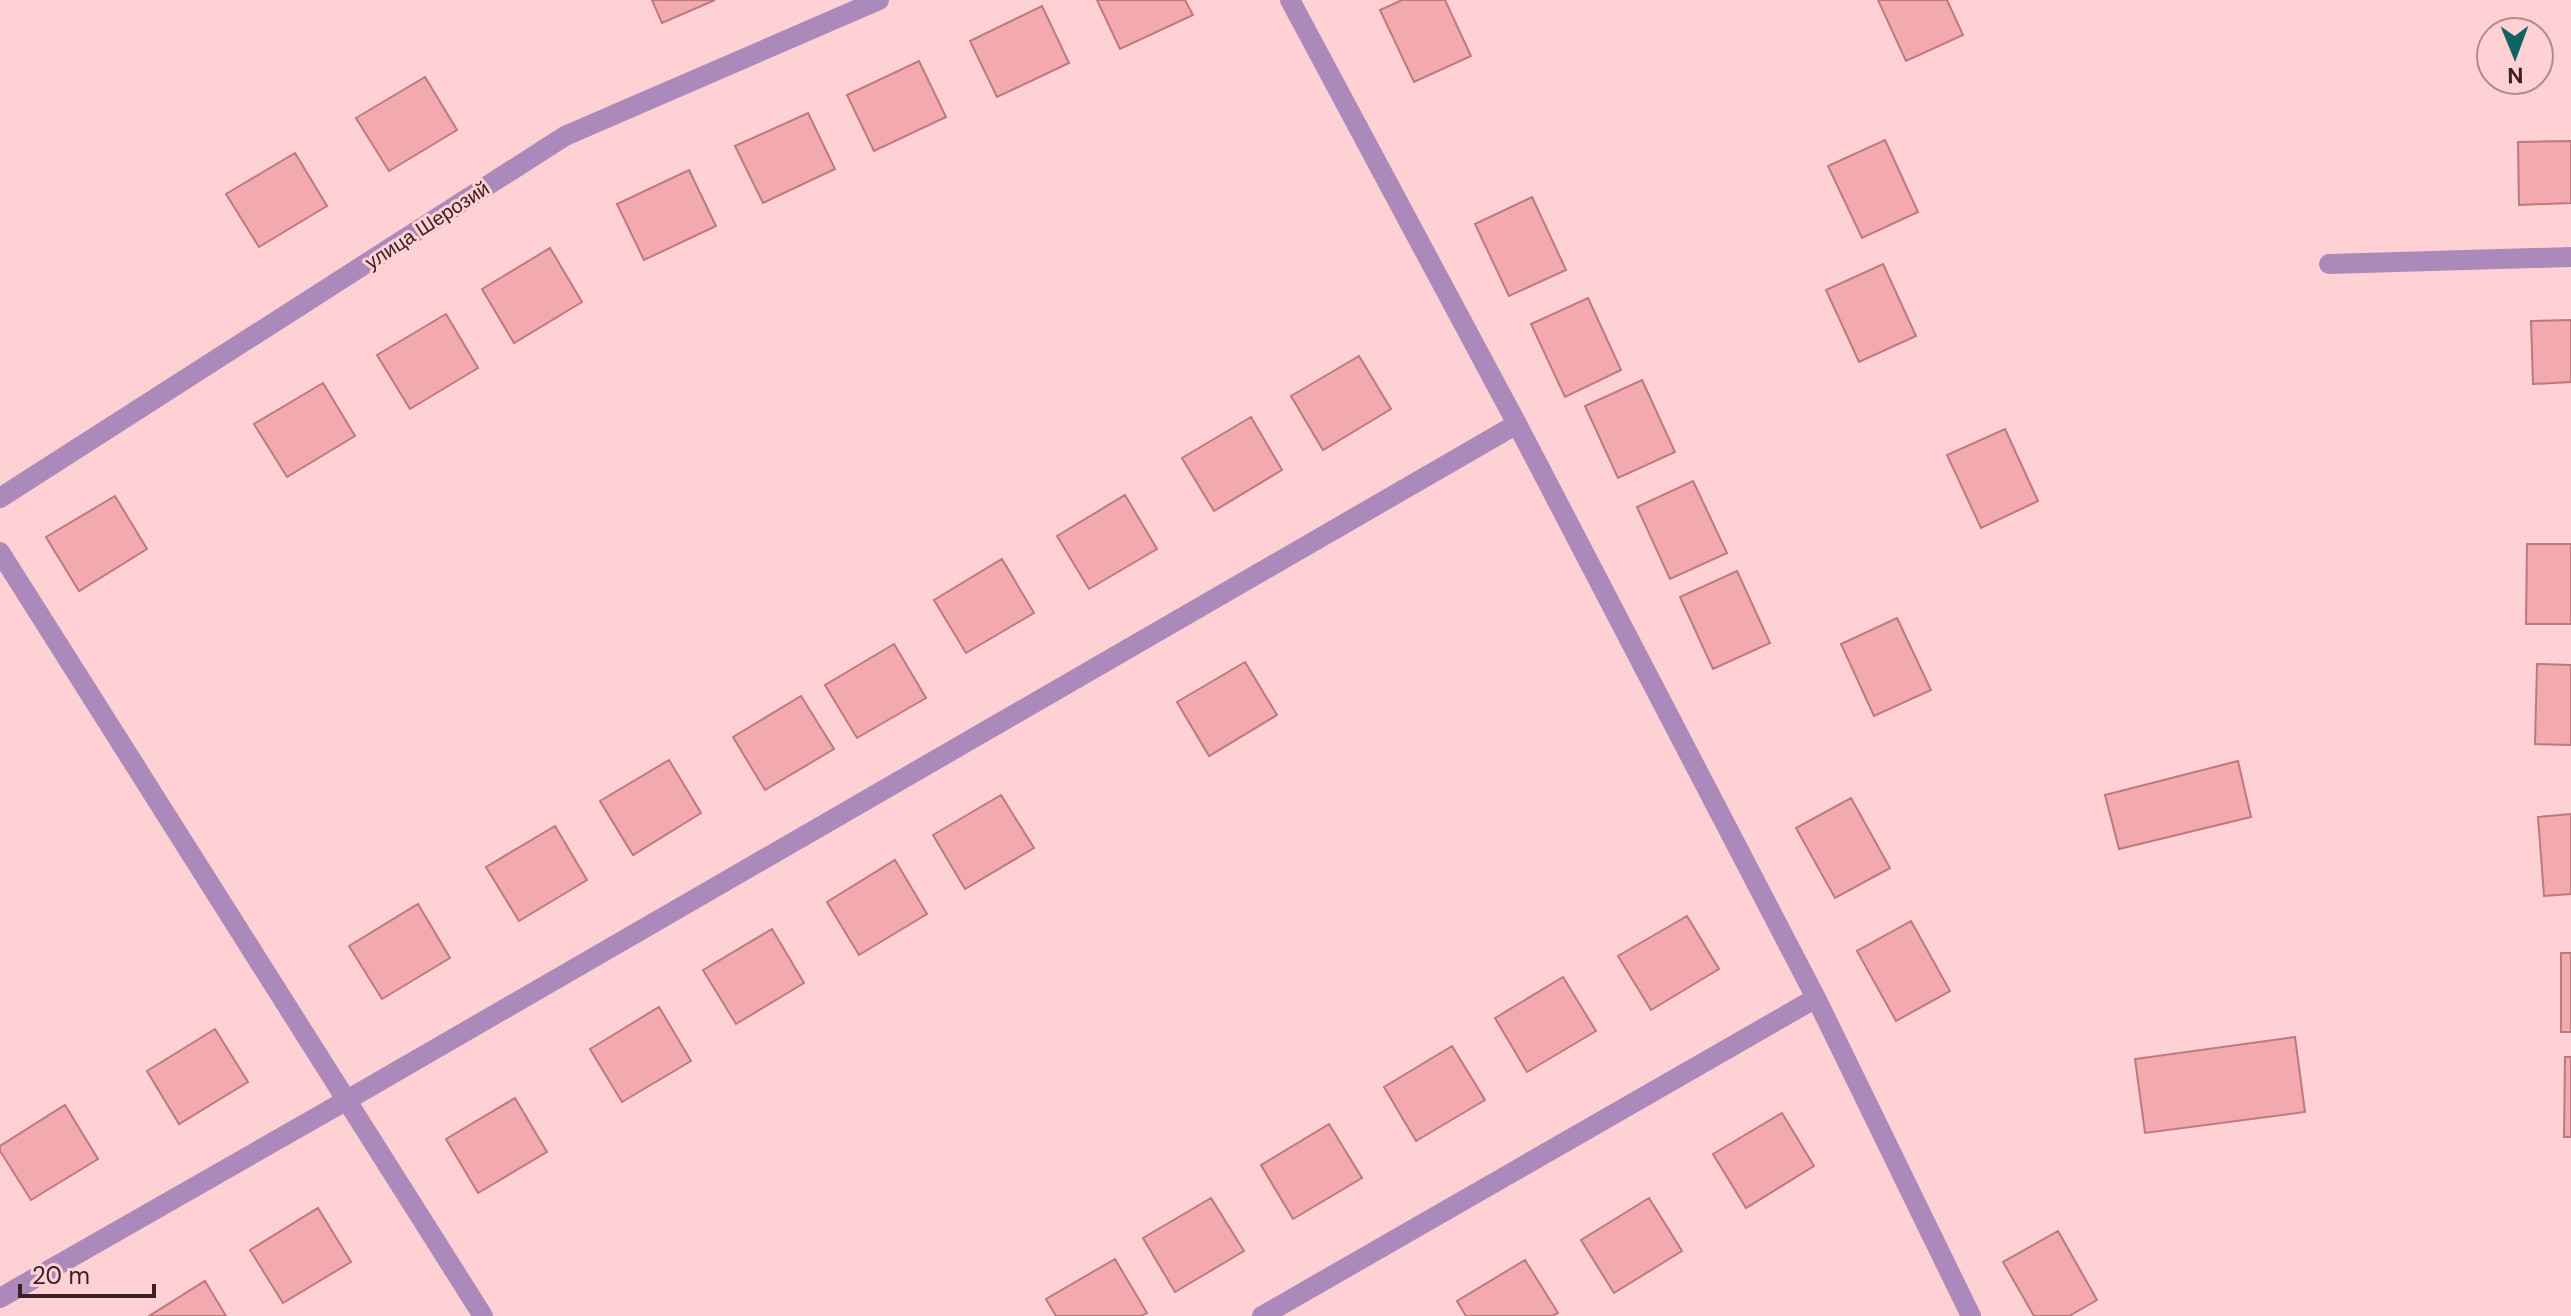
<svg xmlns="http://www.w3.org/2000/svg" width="2571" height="1316" font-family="'DM Sans',sans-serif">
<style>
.building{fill:#f3aaaf;stroke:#bd797e;stroke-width:2}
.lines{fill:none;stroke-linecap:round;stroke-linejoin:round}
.minor{stroke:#ab89ba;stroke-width:20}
.labels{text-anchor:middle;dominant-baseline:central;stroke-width:6;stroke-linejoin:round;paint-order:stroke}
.street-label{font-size:20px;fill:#3c2023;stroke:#ffd1d4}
</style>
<rect width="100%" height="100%" fill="#ffd1d4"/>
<path class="building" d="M652,0h63l-53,23z
M1097,0h88l8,15 -73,34z
M1402,0h43l26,56 -57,26 -34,-72z
M1878,0h69l16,35 -57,26z
M1042,6l27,57 -72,34 -27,-56z
M919,61l27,56 -72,34 -27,-56z
M425,77l32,53 -68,41 -33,-53z
M808,113l27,56 -72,34 -28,-57z
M1885,140l33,72 -56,26 -34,-72z
M2571,141v62l-52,2 -1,-63z
M295,153l32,53 -68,41 -33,-53z
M689,170l27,56 -72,34 -27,-56z
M1532,197l34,73 -57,26 -34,-72z
M550,248l32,54 -68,41 -32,-54z
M1883,264l33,72 -57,26 -33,-72z
M1588,298l33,72 -56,27 -34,-73z
M446,314l32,54 -68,41 -33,-54z
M2571,320v62l-38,2 -2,-63z
M1359,356l32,53 -68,41 -32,-54z
M1642,380l33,72 -57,26 -33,-72z
M323,383l32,53 -68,41 -33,-53z
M1251,417l31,53 -68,41 -32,-53z
M2005,429l33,72 -57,27 -34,-73z
M1693,481l34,72 -57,26 -33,-72z
M1125,495l32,54 -68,40 -32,-53z
M115,496l32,53 -68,42 -33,-54z
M2527,544h44v80h-45z
M1002,559l32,54 -68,40 -32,-53z
M1737,571l33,72 -57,26 -33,-72z
M1897,618l34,72 -57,26 -33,-72z
M894,644l32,54 -69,40 -32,-53z
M1245,662l32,53 -68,41 -32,-54z
M2537,664l34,1v80l-36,-1z
M801,696l33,53 -69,41 -32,-53z
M669,760l32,53 -68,42 -33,-54z
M2238,761l13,56 -132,32 -14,-54z
M1001,795l33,53 -69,41 -32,-54z
M1851,798l39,70 -55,30 -39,-70z
M2571,814v80l-27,2 -6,-79z
M555,826l32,54 -68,41 -33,-54z
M895,860l32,54 -68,41 -32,-53z
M418,904l32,54 -68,41 -33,-53z
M1687,916l32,53 -68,41 -33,-54z
M1911,921l39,70 -54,30 -39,-70z
M772,929l32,54 -68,41 -33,-54z
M2561,953h10v79h-10z
M1563,977l33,54 -69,41 -32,-54z
M659,1007l32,54 -69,41 -32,-53z
M215,1029l33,53 -69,42 -32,-53z
M2295,1037l10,75 -160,21 -10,-74z
M1452,1046l33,54 -69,41 -32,-54z
M2565,1057h6v80h-7z
M515,1098l32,54 -69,41 -32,-54z
M65,1105l33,54 -67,41 -31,-49v-5z
M1782,1113l32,53 -68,42 -33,-54z
M1329,1124l33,54 -69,41 -32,-54z
M1211,1198l33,53 -69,41 -32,-54z
M1649,1198l33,53 -68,42 -33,-53z
M318,1208l33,54 -68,41 -33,-53z
M2058,1231l39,69 -28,16h-35l-31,-54z
M1115,1259l32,54 -6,3h-85l-10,-17z
M1525,1260l33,53 -6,3h-86l-9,-15z
M205,1281l21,35h-77z"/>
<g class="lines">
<path class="minor" d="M1290,0l227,424 299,574 155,318
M2329,264l242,-7
M0,498l565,-362 314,-136
M0,552l483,764
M0,1298l347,-198 1170,-676
M1262,1316l554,-318"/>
</g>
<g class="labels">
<g class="street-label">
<text transform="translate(427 225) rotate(-33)">улица Шерозий</text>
</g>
</g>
<g transform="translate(2515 56) rotate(179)"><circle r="38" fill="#ffd1d4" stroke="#b18a8d" stroke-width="2"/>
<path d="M0-6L14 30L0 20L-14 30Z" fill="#116262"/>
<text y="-12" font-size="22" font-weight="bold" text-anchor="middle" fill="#3c2023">N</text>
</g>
<path d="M20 1284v12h134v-12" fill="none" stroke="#3c2023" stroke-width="4"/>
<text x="32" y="1284" font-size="24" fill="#3c2023" stroke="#ffd1d4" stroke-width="6" paint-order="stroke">20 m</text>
</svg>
